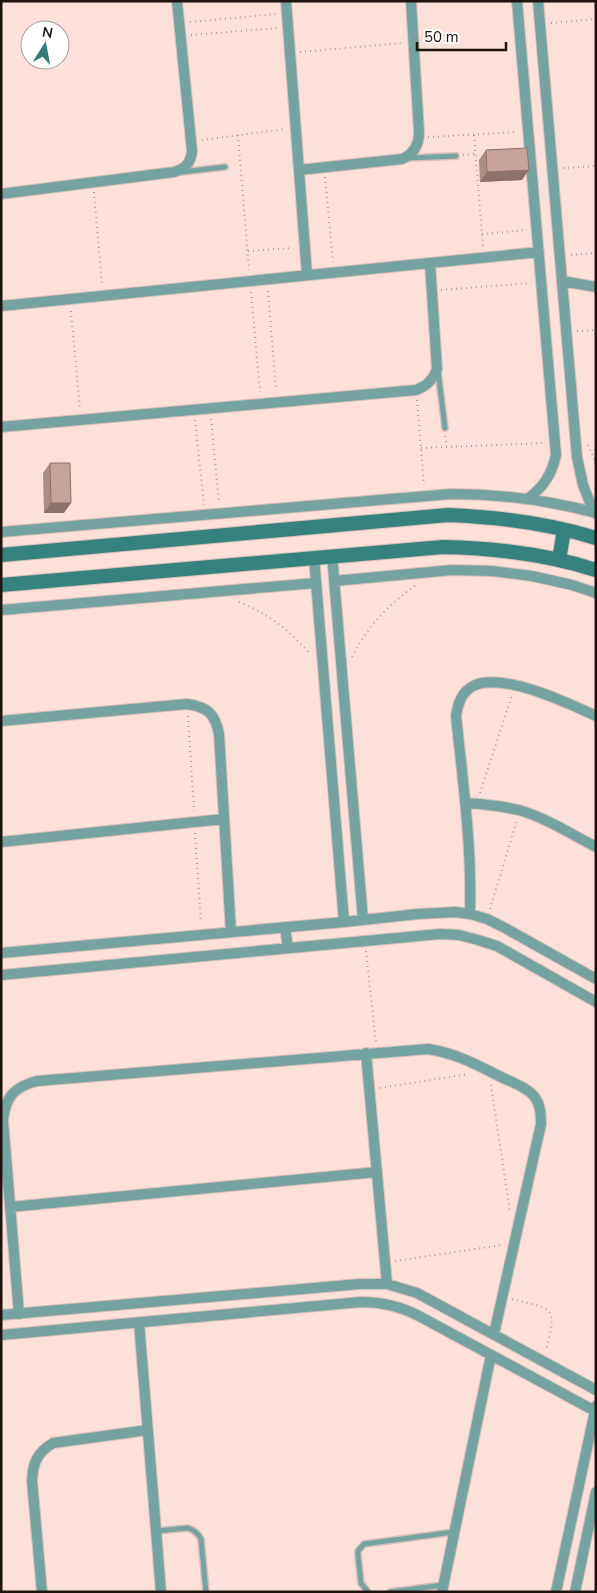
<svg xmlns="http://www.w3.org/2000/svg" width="597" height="1593" viewBox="0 0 597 1593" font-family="'Nunito Sans',sans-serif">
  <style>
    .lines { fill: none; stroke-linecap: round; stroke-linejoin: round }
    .lane-casing { stroke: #d9bfb9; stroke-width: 8 }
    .street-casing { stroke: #d9bfb9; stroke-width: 12 }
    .secondary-casing { stroke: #d9bfb9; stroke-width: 16 }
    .path { stroke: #b19a95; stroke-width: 2; stroke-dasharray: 1 4; stroke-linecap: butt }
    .lane { stroke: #75a3a1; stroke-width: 5 }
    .street { stroke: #75a3a1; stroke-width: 10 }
    .secondary { stroke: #35827e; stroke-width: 14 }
    .wall { fill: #aa8d85 }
    .shaded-wall { fill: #8b736c }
    .building { fill: #c6a49b; stroke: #8b736c }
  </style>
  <rect width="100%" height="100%" fill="#fde0d9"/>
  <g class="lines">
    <g class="lane-casing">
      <path id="lane" d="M408 158 456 156
        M182 172 225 167
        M438 371 445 428
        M156 1531 188 1528C194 1530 198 1533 201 1539L206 1592
        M368 1592 361 1583 358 1556V1551L364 1544 454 1532
        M390 1592 443 1585"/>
    </g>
    <g class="street-casing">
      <path id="street" d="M286 1 307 275
        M517 1 556 455C552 474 544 486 529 498
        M538 1 577 457 583 485 594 513
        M299 170 402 159C414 154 419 145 419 132L411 1
        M1 194 174 172C185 169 191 163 192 151L177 1
        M562 281 596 287
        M1 306 539 252
        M1 427 416 390C427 386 433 380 437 369L430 263
        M1 532 451 494C500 494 548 500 596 513
        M332 555 363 920
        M314 557 344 922
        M334 581 452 570 492 571 532 576 572 585 596 593
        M1 610 316 583
        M1 721 187 704C208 707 215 714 219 734L231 932
        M465 803C484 804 501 806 519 810 546 818 571 834 596 847
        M1 842 224 819
        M470 914C472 847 463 782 456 716 458 703 462 691 475 685 505 673 568 703 596 716
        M285 927 288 948
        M1 953 344 922 418 914 455 912 470 914 487 919 505 928 596 979
        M1 975 440 934 459 935 478 940 497 946 596 1002
        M366 1053 387 1284
        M10 1207 377 1172
        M19 1314 3 1120C6 1096 14 1087 37 1081L428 1049C456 1053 479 1066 503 1078 512 1082 523 1086 531 1093 540 1101 541 1112 541 1124L494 1334
        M1 1315 360 1284H387L417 1293 596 1390
        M139 1322 161 1592
        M1 1335 361 1302C382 1302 400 1306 419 1316L595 1411
        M42 1592 32 1481C33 1462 37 1453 53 1443L148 1430
        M442 1592 491 1355
        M556 1592 596 1406
        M575 1592 596 1492"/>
    </g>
    <g class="secondary-casing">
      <path id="secondary" d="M1 555 448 515C498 517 548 523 596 538
        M559 560 564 530
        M1 585 443 547C495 548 546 554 596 570"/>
    </g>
    <path class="path" d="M190 22 277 14
      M551 23 596 19
      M191 35 278 28
      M300 52 402 43
      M238 135 249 270
      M474 135 483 247
      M428 137 518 132
      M202 140 286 129
      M463 155 475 154
      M563 168 596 166
      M325 177 333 262
      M94 192 102 285
      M482 234 527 230
      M248 251 293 248
      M571 255 596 253
      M441 290 531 283
      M268 291 276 390
      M251 292 260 392
      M71 311 80 410
      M577 331 596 330
      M417 400 424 485
      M211 419 219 503
      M195 420 204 505
      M445 436 447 446
      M588 445 596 463
      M421 448 545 443
      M239 602C268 613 290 631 310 654
      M352 657C367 627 389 604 416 585
      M188 716 194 811
      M480 793 512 695
      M195 833 201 923
      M490 909 517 820
      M366 951 376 1043
      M491 1085 510 1212
      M380 1088 469 1074
      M395 1261 502 1245
      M512 1299C553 1310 558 1305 546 1350"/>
    <use href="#lane" class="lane"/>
    <use href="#street" class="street"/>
    <use href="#secondary" class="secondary"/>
  </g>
  <path class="wall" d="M486 150 522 180 480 182 479 160Z
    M50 463 64 513H44L43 473Z"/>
  <path class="shaded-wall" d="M529 170 522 180 480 182 487 172Z
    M51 503H71L64 513H44Z"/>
  <path class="building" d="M527 148 529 170 487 172 486 150Z
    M50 463H70L71 503H51Z"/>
  <rect width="597" height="1593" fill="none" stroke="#1f1310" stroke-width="5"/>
  <g transform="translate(45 45) rotate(11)"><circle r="24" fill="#ffffff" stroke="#a5a19f"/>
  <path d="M0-4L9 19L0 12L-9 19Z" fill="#357d7a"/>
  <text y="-8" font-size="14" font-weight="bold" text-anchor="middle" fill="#1f1310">N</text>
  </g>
  <path d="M417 42v8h89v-8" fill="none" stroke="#1f1310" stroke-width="2.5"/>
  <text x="424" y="42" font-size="15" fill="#1f1310" stroke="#ffffff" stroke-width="4" paint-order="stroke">50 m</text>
</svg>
